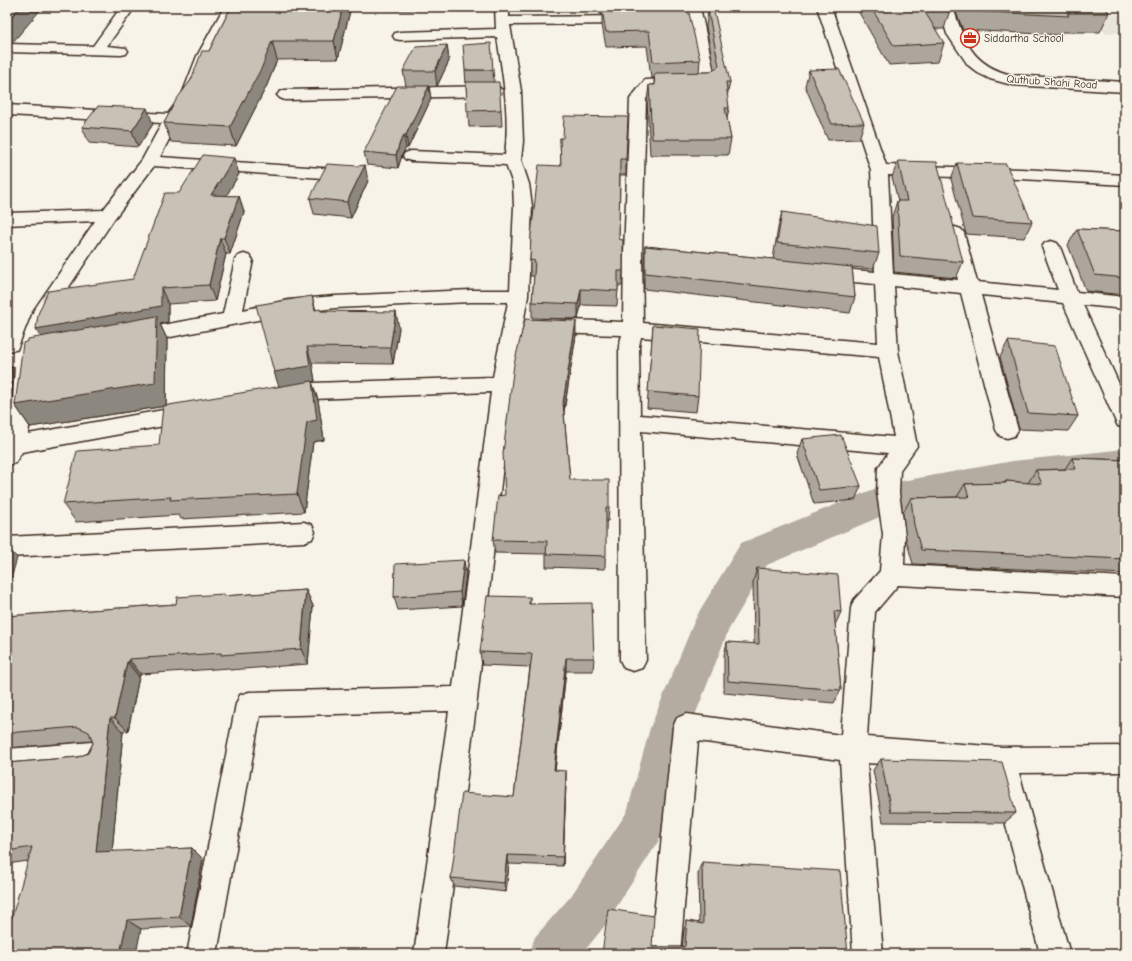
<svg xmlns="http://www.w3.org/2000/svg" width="1132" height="961" viewBox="0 0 1132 961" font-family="'Comic Neue',sans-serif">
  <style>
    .built { fill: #e9e4d9 }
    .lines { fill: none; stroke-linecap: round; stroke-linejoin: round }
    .canal { fill: #b4aca0; fill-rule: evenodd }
    .minor-casing { stroke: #3b2a1e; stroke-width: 3 }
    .minor { fill: #f7f3e8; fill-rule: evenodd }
    .wall { fill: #aca69d; stroke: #3b2a1e }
    .shaded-wall { fill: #8c877f; stroke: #3b2a1e }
    .building { fill: #c8c1b6; stroke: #3b2a1e }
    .labels { text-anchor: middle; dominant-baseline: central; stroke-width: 3; stroke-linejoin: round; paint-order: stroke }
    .far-poi-label { font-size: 11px; fill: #3b2a1e; stroke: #f7f3e8; text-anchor: start }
    .far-street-label { font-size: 11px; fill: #3b2a1e; stroke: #f7f3e8 }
  </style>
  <rect width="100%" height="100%" fill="#f7f3e8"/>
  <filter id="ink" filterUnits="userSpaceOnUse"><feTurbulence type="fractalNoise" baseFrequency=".025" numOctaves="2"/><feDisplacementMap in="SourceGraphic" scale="8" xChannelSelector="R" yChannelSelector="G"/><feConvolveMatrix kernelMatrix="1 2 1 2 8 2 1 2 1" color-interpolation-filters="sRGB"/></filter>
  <g filter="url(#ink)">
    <path class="built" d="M1093 14H1125V33H1105Z"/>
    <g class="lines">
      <path class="canal" d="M1125 449V475L1013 487 896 510 767 565 729 629 690 728 668 822 661 837 603 928 582 954H529L535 937 571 896 627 812 650 728 694 622 700 610 741 543 879 487 891 483 1013 461Z"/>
      <g class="minor-casing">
        <path id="minor" d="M121 7H135L107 46 126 48 128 51 126 54 121 55 7 52V44L93 46Z
          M224 7H238L211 56 196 98 179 120 160 157 351 170 357 171 359 175 357 179 351 180 154 166 114 219 53 311 39 347 50 345 57 347 60 352 57 357 36 362 33 400 28 434 191 405 198 407 201 413 198 419 191 421 22 452 15 463 7 465V431L13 400 15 366 7 367V353L18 351 34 310 95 221 7 225V213L103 210 142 160 162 123 7 115V105L168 114 181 97 197 56Z
          M495 7H509V17L631 16 636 17 638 20 636 23 631 24 510 25 521 91 523 141 521 160 529 184 532 206 528 296 512 384 477 699 444 954H414L449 711 260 716 217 954H187L236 704 240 695 249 692 453 687 491 392 313 399 286 404 279 401 276 396 279 391 313 383 493 377 508 302H471L335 308 288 314 135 344 128 342 125 337 128 332 135 330 223 314 235 260 238 256 244 254 250 256 253 260 243 310 288 300 335 296 471 290H510L514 206 513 184 506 165 411 161 405 159 403 156 405 153 411 151 505 155C510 116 503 76 497 37L400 40 395 39 393 36 395 33 400 32 496 29Z
          M686 7H700L716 81 713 84 708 86 654 87 646 99 642 253 643 323 878 343 875 284 823 279 816 277 814 273 816 269 823 267 875 272 871 170 817 7H831L886 165 1021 169 1125 175V185L1021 179 888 175 893 274 958 280 946 233 949 229 955 227 961 229 964 233 977 282 1058 290 1042 247 1045 243 1051 241 1057 243 1060 247 1077 292 1125 297V309L1083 305 1125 397V428L1118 426 1115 420 1063 303 981 295 1018 430 1014 436 1007 438 1000 436 996 430 961 293 894 286 898 351 917 446 900 470 899 493 905 534 904 565 1125 577V597L898 585 875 612 867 737 1002 747 1125 746V772L1019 773 1070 954H1040L992 772 867 763 883 954H853L840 760 698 741 680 954H650L673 727 677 718 686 714 841 735 851 608 854 600 880 571 883 534 877 493 878 468 888 453 641 431 646 660 642 668 633 671 624 668 620 660 619 346 622 335 546 333 539 331 536 326 539 321 546 319 623 322 624 253 630 99 645 80 700 77ZM641 337 879 357 894 437 640 415 639 346Z
          M939 7H953C964 42 973 66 1012 75L1125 82V92L1012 85 990 79 978 73 968 65 947 34Z
          M495 86 500 88 503 91 500 94 495 96 285 100 280 98 277 95 280 92 285 90Z
          M304 522 312 525 315 532 312 539 304 542 7 557V537Z
          M92 742 101 746 105 755 101 764 92 768 7 775V749Z"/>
      </g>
      <use href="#minor" class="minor"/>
    </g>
    <path class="wall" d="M7 7 12 43H7Z
      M231 7H351L338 59 277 60 267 85 236 146 171 142 164 123 209 51Z
      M391 7H429V10H391Z
      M598 7H685V9L700 60 699 72H710L714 69 706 27 708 11 730 82 727 97 729 108 727 119 731 139 728 155H650L647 101 649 85H654V78H651L647 46 606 47 602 25V14H600Z
      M838 7H949L950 10 944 29H935L944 43 938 62 889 65 857 9 839 10Z
      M954 7H1105L1109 13 1100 32H1062L1061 35 963 30Z
      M447 45 449 61 437 86 429 87 431 99 408 148H406L402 155 398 168 367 165 364 152 406 86 403 71Z
      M465 70H493L494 82 501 110 502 126 469 127Z
      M809 70 864 123 859 139 828 140 805 86Z
      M153 124 138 147 89 143 82 127Z
      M560 138 626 159V175H620L619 239 623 271 622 286H618L617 306 581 305 578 319 532 318V302L534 276H530V260L561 166Z
      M898 161 963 262 956 278 894 272 892 217 897 201H898L892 177Z
      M957 163 1032 222 1024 238 966 234 951 179Z
      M239 174 226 196H239L244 212 230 254H226L215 301 168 304V322L160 324 167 339 166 406 30 427 15 405 41 337 133 279 179 193Z
      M368 181 351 218 314 214 310 198Z
      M782 212 879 253 873 269 852 267 855 297 850 313 644 289V262L645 246 773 259 778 228Z
      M1077 229 1125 231V295L1086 291 1068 245Z
      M312 296 316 310 321 311 399 328 393 364 312 363 315 381 312 382 318 400 324 440 313 442 304 512 181 519 179 515 76 522 63 504 159 445 279 386Z
      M653 325 698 396 696 412 647 408Z
      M576 335 564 412 570 480 609 508 608 521H606L605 569 546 567V554L495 553 493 540 505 495Z
      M1008 341 1078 416 1068 431 1019 429 1000 357Z
      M802 439 861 486 855 500 814 504 797 454Z
      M1072 458 1125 460V574L913 564 906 539 903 513 911 498 957 497 965 484 1004 483 1006 481 1028 483 1036 470 1065 469Z
      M757 568 841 612 835 625 841 690 834 703 724 693V655L727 642 754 644 753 582Z
      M466 574 462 606 398 610 394 597Z
      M306 590 313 606 308 664 230 670 229 668 141 674 140 676 139 677 128 731 123 732 112 852 192 848 203 859 191 926 141 929 28 861 7 864V763L78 757 88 753 93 743 92 741 7 748V616L176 604 224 594 225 596Z
      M530 597V604L594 658 593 671H566L555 770 566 782 563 866 509 864 506 892 454 886 451 878 514 797 530 667 482 665 480 652Z
      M881 759 1016 813 1004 823 883 822 873 770Z
      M702 862 848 954 652 947H682L684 930 687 921 699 923 698 872Z"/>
    <path class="shaded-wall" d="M20 7H43L12 43 7 33V22Z
      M343 7H351L338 59 334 41Z
      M272 41 277 60 267 85 236 146 230 127Z
      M447 45 449 61 437 86 435 71Z
      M7 46 11 54 7 58Z
      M429 86 431 99 408 148 406 135Z
      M147 108 153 124 138 147 132 131Z
      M404 135 406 148 402 155 398 168 396 155 400 142Z
      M234 158 239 174 217 212 211 195Z
      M365 165 368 181 351 218 347 202Z
      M239 196 244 212 230 254 224 238Z
      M220 238 226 254 215 301 209 285Z
      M161 288 168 304V322L160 324 167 339 166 406 30 427 15 405 45 344 36 329Z
      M581 289V305L578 319V304Z
      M396 312 399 328 393 364 390 348Z
      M576 321V335L563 417V403Z
      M307 347 312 363 315 381 312 382 318 400 324 440 313 442 304 512 297 494 279 387 274 372Z
      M7 361 13 370 12 400 7 424Z
      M7 546 17 558 7 593Z
      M464 560 466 574 462 606 460 592Z
      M306 590 313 606 308 664 301 649Z
      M566 658V671L554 781V770Z
      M129 659 141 674 140 676 129 662Z
      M127 662 139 677 128 731 115 718Z
      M110 718 123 732 111 863 96 852Z
      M566 771V782L563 866V857Z
      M192 848 203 859 191 926 179 917Z
      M507 855 509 864 506 892 504 883Z
      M127 920 141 929 136 954H120Z"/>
    <path class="building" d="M7 7H20L7 22Z
      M231 7H343L334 41H272L262 67 230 127 164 123 176 100 191 80 202 51H209Z
      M871 7H949L950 10 923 9 944 43 894 46Z
      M967 7H1105L1109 13H1067L1069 16 969 11Z
      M688 9 700 60 653 62 649 31 606 32 602 10Z
      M708 11H714L730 82H726L729 108H725L731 139H652L649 85H655L654 75 656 73 710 72 719 66Z
      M491 43 493 70H465L463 45Z
      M447 45 435 71H403L416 47Z
      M839 69 864 123 832 124 809 70Z
      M466 82H499L501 110 467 111Z
      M397 86H429L406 135H404L400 142 396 155 364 152Z
      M98 106 147 108 132 131 82 127Z
      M564 116 628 117 626 159H620L619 239 623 240V271H618V291L581 289 578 304 532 302 535 261 530 260 531 235 539 165 561 166 560 138H563Z
      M203 155 234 158 211 195 239 196 224 238H220L209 285 161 288V306L36 329 38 314 48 291 133 279 165 193H179Z
      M898 161 937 162 963 262 900 256 897 201H907Z
      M957 163 1006 164 1032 222 972 218Z
      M327 164 358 166 365 165 347 202 310 198Z
      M782 212 877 226 879 253 777 243Z
      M1077 229 1125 231V278L1095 275Z
      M645 246 852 267 855 297 645 273Z
      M312 296 315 310 320 309 321 311 396 312 390 348 307 347 310 366 274 372 256 305Z
      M157 316 155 383 15 405 23 343 28 341V339Z
      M525 319 576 321 563 403 570 480H609V508H606V556L546 554 547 541 493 540 498 496 505 495 503 453 514 364Z
      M653 325 700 329 698 396 648 392Z
      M1008 341 1055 346 1078 416 1028 413Z
      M312 381 317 420 307 422 297 494 170 500 171 497 63 504 77 451 159 445 163 406Z
      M841 435 861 486 819 490 802 439Z
      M1072 458 1125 460V559L921 550 914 525 911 498 969 497 965 484 1006 483V481L1042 484 1036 470 1076 469Z
      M464 560 460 592 394 597 395 564Z
      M757 568 838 575 841 612 834 611 841 690 728 681 727 642 759 644Z
      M306 590 301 649 221 655V653L129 659V662H127L115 718H110L96 852 192 848 179 917 127 920 120 954H7V934L32 847 7 851V763L78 757 88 753 93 743 89 732 78 727 7 733V616L176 604 177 597 224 594 223 596Z
      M487 596 530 597 529 604 592 603 594 658H566L554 770 566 771 563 857 507 855 504 883 451 878 462 793 514 797 532 654 480 652Z
      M881 759 1002 762 1016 813 891 812Z
      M702 862 840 871 848 954H602L608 909 654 916 652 947H684L685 946 687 921 703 924Z"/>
  </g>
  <defs>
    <g id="office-ring" transform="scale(1)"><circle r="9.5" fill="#f7f3e8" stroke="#c8321e" stroke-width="1.5"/><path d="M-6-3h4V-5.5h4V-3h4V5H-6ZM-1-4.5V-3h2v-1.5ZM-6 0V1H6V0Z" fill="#c8321e"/></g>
  </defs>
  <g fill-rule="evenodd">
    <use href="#office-ring" x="970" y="38"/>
  </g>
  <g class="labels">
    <g class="far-poi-label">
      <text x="984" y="38">Siddartha School</text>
    </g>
    <g class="far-street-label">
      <text transform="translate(1052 82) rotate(4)">Quthub Shahi Road</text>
    </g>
  </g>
  <rect width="1132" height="961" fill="none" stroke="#f7f3e8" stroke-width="24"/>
  <rect x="12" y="12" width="1108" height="937" fill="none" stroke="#3b2a1e" stroke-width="1.5" filter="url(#ink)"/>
</svg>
